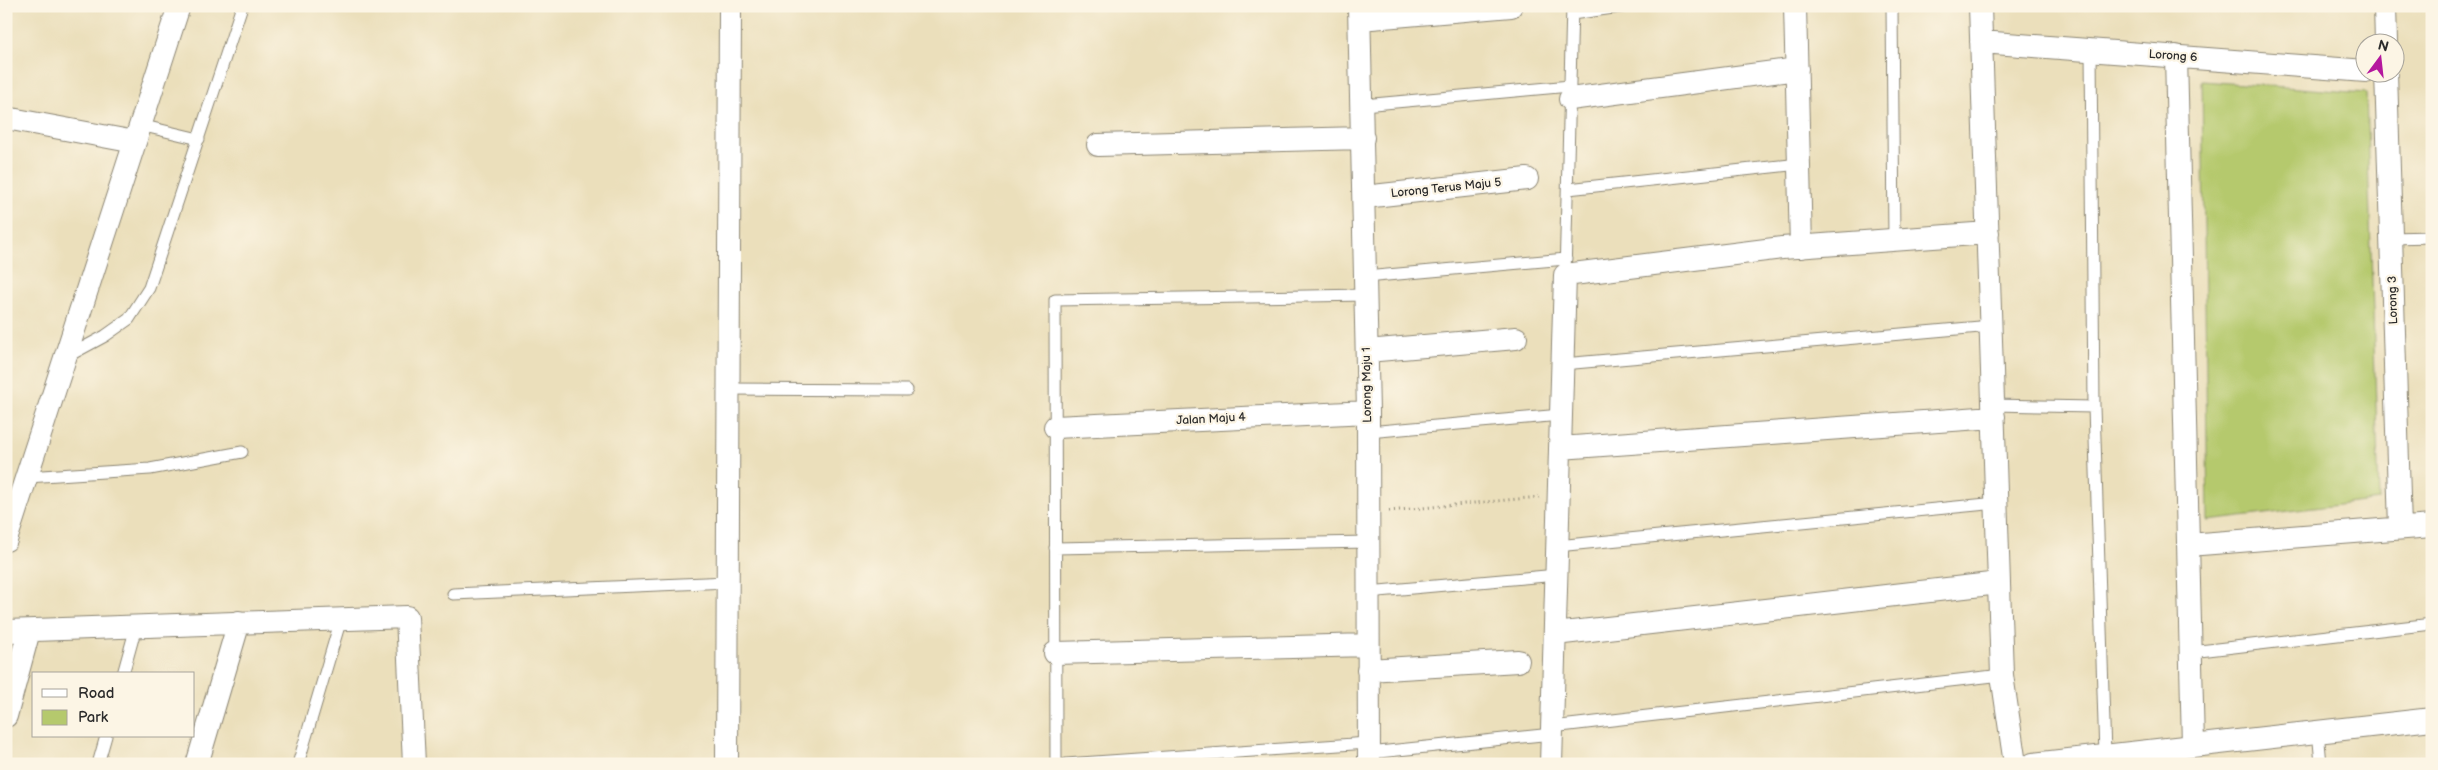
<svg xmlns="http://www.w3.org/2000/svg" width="2438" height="770" viewBox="0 0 2438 770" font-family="'Balsamiq Sans',sans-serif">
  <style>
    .green { fill: #b5c96d; stroke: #707a4c }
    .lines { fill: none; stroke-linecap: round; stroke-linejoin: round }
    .service-casing { stroke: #8b8573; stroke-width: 13 }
    .minor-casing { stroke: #8b8573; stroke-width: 24 }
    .path { stroke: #8b8573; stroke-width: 3; stroke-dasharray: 1 4; stroke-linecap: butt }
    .service { stroke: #fff; stroke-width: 11 }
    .minor { stroke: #fff; stroke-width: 22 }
    .labels { text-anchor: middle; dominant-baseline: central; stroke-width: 4.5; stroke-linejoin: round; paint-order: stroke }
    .street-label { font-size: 12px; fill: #2b2b2b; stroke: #fcf5e5 }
  </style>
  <rect width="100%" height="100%" fill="#fcf5e5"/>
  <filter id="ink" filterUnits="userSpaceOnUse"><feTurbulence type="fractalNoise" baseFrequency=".02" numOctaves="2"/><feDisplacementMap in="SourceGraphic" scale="10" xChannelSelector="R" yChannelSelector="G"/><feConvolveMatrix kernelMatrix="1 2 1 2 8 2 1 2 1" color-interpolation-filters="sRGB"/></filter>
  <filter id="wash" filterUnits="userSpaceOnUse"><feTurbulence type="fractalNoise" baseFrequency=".0096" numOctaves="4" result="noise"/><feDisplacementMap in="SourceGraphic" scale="20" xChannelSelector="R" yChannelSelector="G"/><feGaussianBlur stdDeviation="1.12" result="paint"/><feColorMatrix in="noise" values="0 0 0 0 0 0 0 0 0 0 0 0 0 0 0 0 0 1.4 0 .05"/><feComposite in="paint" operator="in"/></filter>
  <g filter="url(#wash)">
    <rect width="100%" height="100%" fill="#ebdfbb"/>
    <path class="green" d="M2202 81 2366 93 2379 500 2208 521Z"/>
  </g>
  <g filter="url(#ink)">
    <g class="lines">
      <g class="service-casing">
        <path id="service" d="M1892 6 1894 240
          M1572 14 1627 6
          M2091 50 2094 407 2105 755
          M1363 105 1570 86
          M140 125 199 139
          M1568 189 1799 164
          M2391 238 2432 237
          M1565 275 1572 6
          M1365 277 1566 259
          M68 356 105 336 129 319 149 288 242 6
          M1563 364 1991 326
          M728 389 907 390
          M1994 405 2094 407
          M1368 432 1561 415
          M27 477 150 469 242 452
          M1557 546 1997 503
          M1055 548 1368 542
          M1368 592 1557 575
          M453 594 728 582
          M2191 652 2432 624
          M123 674 136 627
          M1552 727 2002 675
          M2318 731 2321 764
          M1369 753 1552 734
          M98 764 106 736
          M298 764 341 619
          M1056 764 1055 300 1366 295
          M1066 764 1368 743"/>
      </g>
      <g class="minor-casing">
        <path id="minor" d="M1359 6 1368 412 1369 764
          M1795 6 1801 247
          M1980 6 2002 675 2015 764
          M2385 6 2386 42
          M1360 19 1511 6
          M1981 42 2366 71
          M2176 56 2193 745
          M2386 72 2400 528
          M1570 99 1797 69
          M6 118 135 142
          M1098 145 1363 138
          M1364 197 1527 179
          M1367 351 1516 338
          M1055 427 1368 412
          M1560 448 1994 417
          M6 540 179 6
          M2188 545 2432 526
          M6 631 407 617 414 764
          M1555 634 1999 583
          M1055 653 1368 645
          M1368 670 1518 661
          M6 716 29 631
          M198 761 239 622
          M727 764 730 6
          M1551 764 1565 275 1782 248 1988 233
          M2033 764 2432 719"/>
      </g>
      <path class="path" d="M1389 511 1539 497"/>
      <use href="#service" class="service"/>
      <use href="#minor" class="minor"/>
    </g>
  </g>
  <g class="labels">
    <g class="street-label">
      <text transform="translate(2173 56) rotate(4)">Lorong 6</text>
      <text transform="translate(1446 188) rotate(-6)">Lorong Terus Maju 5</text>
      <text transform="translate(2393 300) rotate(-92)">Lorong 3</text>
      <text transform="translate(1367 385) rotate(-91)">Lorong Maju 1</text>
      <text transform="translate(1211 419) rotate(-3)">Jalan Maju 4</text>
    </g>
  </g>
  <rect width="2438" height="770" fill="none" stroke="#fcf5e5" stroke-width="25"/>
  <rect x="32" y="672" width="162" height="65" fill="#fcf5e5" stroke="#a8a49b"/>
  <rect x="42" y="689" width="25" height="8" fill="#ffffff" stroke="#a8a49b"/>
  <text x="78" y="698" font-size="15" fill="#2b2b2b">Road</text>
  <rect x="42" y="710" width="25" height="15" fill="#b5c96d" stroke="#a8a49b"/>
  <text x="78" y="722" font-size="15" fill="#2b2b2b">Park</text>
  <g transform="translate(2380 58) rotate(15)"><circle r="24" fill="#fcf5e5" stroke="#a8a49b"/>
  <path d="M0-4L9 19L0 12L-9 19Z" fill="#b5179e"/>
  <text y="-8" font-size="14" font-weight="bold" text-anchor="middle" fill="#2b2b2b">N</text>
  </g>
</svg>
